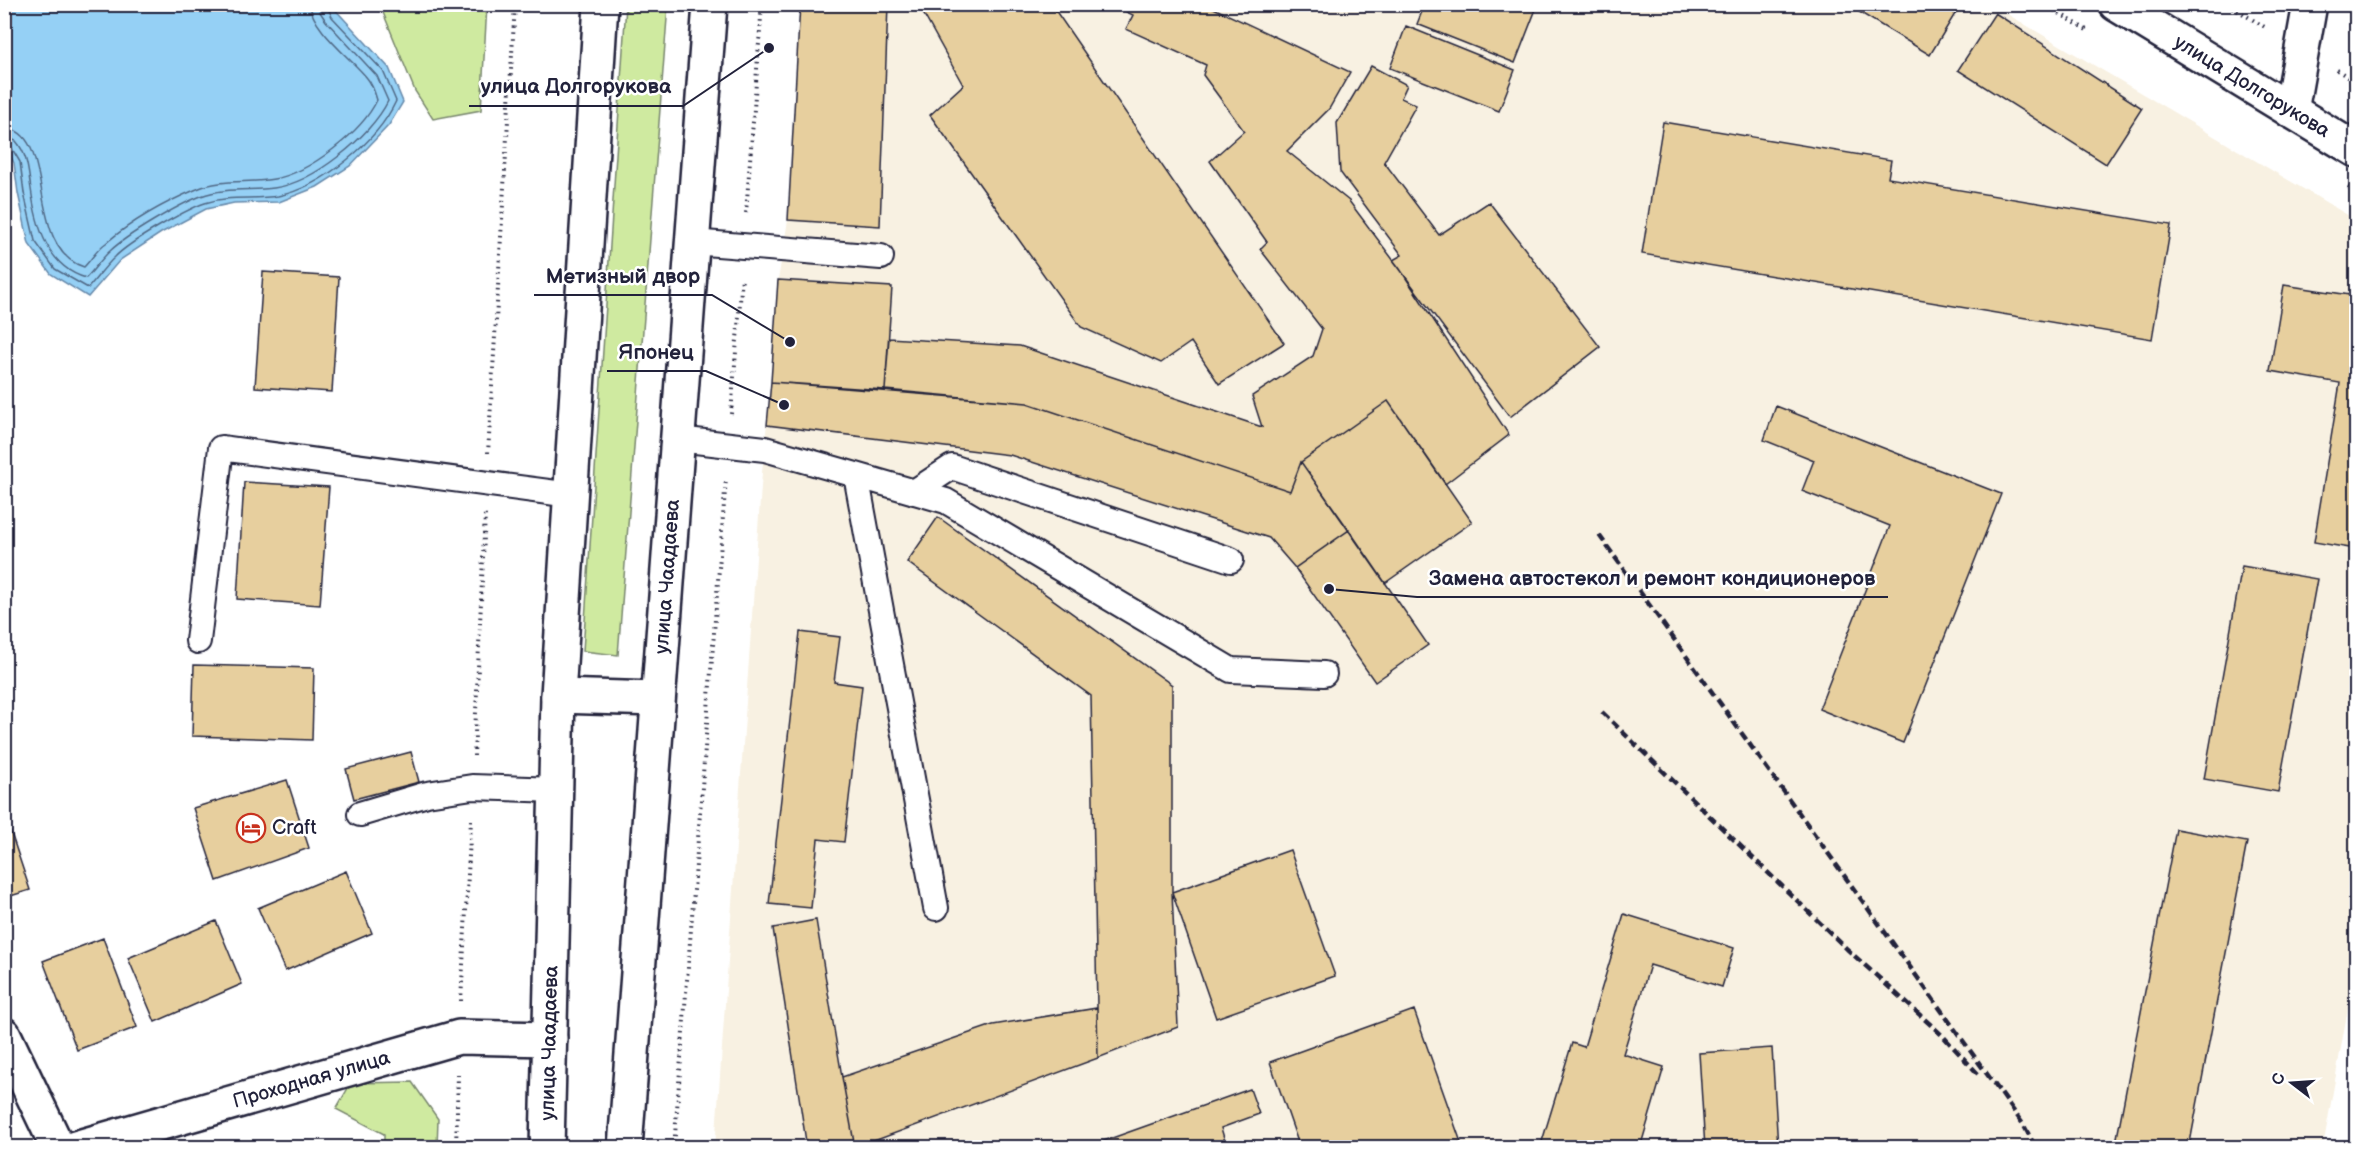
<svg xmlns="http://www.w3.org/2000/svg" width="2361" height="1152" viewBox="0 0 2361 1152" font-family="'Balsamiq Sans',sans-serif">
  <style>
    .built { fill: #f8f1e2 }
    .green { fill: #cfeaa0; stroke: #78866e; stroke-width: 1.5 }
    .water { fill: #95d0f5; stroke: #678aab; stroke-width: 1.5 }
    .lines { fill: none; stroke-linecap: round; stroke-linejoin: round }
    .shore { stroke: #506885; stroke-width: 1.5 }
    .building { fill: #e7cf9e; stroke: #22223b; stroke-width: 1.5 }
    .service-casing { stroke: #22223b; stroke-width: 28 }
    .minor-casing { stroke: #22223b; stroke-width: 38 }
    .secondary-casing { stroke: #22223b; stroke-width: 38 }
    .primary-casing { stroke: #22223b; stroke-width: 38 }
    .path { stroke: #22223b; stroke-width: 4; stroke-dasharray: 1.5 4.5; stroke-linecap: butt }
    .service { stroke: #fff; stroke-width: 24 }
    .minor { stroke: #fff; stroke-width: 33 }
    .secondary { stroke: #fff; stroke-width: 33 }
    .primary { stroke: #fff; stroke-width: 33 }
    .rail { stroke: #22223b; stroke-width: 4.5; stroke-dasharray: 9 4.5; stroke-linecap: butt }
    .labels { text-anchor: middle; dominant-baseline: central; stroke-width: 5; stroke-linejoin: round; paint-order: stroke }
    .street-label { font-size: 20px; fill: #22223b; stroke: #fff }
    .poi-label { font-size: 20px; fill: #22223b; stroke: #fff; text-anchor: start }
    .leader { fill: none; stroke: #22223b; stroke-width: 2 }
    .callout-dot { fill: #22223b; stroke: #fff; stroke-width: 2 }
    .callout-label { font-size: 21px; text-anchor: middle; font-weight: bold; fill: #22223b; stroke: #fff; stroke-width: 5; stroke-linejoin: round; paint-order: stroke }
  </style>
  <rect width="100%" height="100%" fill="#fff"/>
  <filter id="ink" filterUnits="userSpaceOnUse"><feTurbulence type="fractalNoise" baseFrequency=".0167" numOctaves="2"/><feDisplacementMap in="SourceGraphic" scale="12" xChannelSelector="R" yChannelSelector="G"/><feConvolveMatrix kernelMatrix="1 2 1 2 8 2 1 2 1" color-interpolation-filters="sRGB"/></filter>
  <g filter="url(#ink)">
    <path class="built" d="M800 5H1992L2356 220V964L2323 1147 715 1148 762 472 771 382 778 280 788 220Z"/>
    <path class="green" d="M380 5H487L481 110 433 119 415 91Z
      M626 5H668L618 655 583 651Z
      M412 1082 438 1119 437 1147H384V1134L336 1109 351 1083Z"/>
    <path class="water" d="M4 5H331L389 68 403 102 389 125 350 166 317 187 279 202 234 203 206 209 161 233 120 260 88 297 51 274 29 244 18 193 14 163 5 146Z"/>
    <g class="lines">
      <path class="shore" d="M4 128C58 130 24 249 84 267 92 259 97 249 106 243 132 221 166 202 197 189 221 178 249 184 274 179 309 173 362 132 377 100 375 93 372 84 367 78 352 59 311 29 310 4
        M4 137 16 141C28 155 28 171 31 189 36 224 47 267 86 278 94 270 101 259 110 251 128 234 178 205 201 196 225 187 250 191 274 188 313 183 371 136 388 101L377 76 326 21 320 12 319 4
        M4 145 11 147 20 162 24 193 35 241 55 269 88 288C97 278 105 266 115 257 129 242 185 210 205 203 229 195 254 200 278 196 322 187 377 142 396 101L383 71 332 17 326 4"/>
    </g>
    <path class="building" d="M800 4H888L880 226 788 220Z
      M918 4H1051L1284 343 1219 384 1191 342 1161 363 1081 327 930 115 963 85Z
      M1110 4H1205L1350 72 1329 109 1287 151 1349 201 1400 269 1509 435 1445 484 1388 401 1301 462 1290 491 1027 403 885 390 889 338 1020 346 1262 427 1252 396 1313 356 1322 329 1260 249 1267 242 1210 161 1244 131 1203 75 1206 65 1126 29 1133 15Z
      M1425 4H1538L1515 63 1417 24Z
      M1846 4H1961L1930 55Z
      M1995 13 2142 108 2106 164 1958 70Z
      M1406 26 1515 70 1499 111 1390 68Z
      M1371 66 1407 85 1401 98 1416 105 1384 162 1439 235 1489 202 1600 347 1510 417 1393 260 1402 255 1340 172 1337 123Z
      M1663 122 1891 160 1888 178 2171 225 2152 339 1642 254Z
      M263 272 339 277 332 392 255 387Z
      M778 280 892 287 885 390 771 382Z
      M2284 285 2356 296V549L2314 542 2340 383 2270 371Z
      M771 382 1027 403 1290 491 1301 462 1349 530 1295 568 1269 538 1010 455 767 425Z
      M1388 401 1472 522 1385 583 1301 462Z
      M1776 406 2001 494 1903 743 1819 709 1890 526 1802 491 1814 460 1764 440Z
      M244 482 329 487 320 605 237 599Z
      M938 517 1172 685V892L1178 1027 1098 1058 1091 696 907 562Z
      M1349 530 1428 645 1375 682 1295 568Z
      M2242 566 2317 579 2278 792 2204 779Z
      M800 632 840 637 834 682 862 686 844 842 818 839 811 908 769 904Z
      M194 665 314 668 312 740 192 736Z
      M411 752 419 782 354 799 346 769Z
      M4 766 12 796 4 798Z
      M287 780 309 848 217 881 193 808Z
      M4 812 30 890 4 898Z
      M2176 829 2247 842 2189 1148H2115Z
      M1290 850 1335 976 1216 1018 1172 892Z
      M346 871 372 933 285 971 258 908Z
      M1624 914 1734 948 1722 987 1650 965 1623 1054 1664 1067 1640 1148H1540L1572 1043 1584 1047Z
      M816 920 842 1077 855 1148H807L773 928Z
      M216 921 242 984 155 1022 128 958Z
      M103 938 137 1027 77 1050 43 961Z
      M1097 1008 1098 1058 855 1148 842 1077 993 1025Z
      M1414 1010 1463 1148H1300L1270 1062Z
      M1772 1048 1778 1148H1705L1699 1053Z
      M1250 1089 1259 1114 1221 1128 1227 1148H1084Z"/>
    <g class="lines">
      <g class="service-casing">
        <path id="service" d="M692 242 881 257
          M678 439 765 449 856 475 936 908
          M856 475 946 501 1231 670 1324 674
          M914 492 952 467 1231 560
          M198 641 221 448 571 495
          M360 814 427 794 472 787 556 790"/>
      </g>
      <g class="minor-casing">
        <g id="minor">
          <path id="s1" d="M2116 4 2356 150"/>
          <path d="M2291 111 2310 4"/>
          <path id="s2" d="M75 1148 459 1037 550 1039"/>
        </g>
      </g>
      <g class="secondary-casing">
        <path id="secondary" d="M4 1035 58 1148"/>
      </g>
      <g class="primary-casing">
        <g id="primary">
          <path d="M558 696 657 699"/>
          <path id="s3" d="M547 1148 558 696 601 4"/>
          <path id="s4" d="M625 1148 710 4"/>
        </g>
      </g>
      <path class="path" d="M2044 4 2090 32
        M2227 4 2268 29
        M2337 70 2356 82
        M2348 187 2356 192
        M746 213 762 4
        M731 414 742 277
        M488 453 515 4
        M474 756 485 514
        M461 1001 471 820
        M456 1148 458 1075
        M674 1148 726 478"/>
      <use href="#service" class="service"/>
      <use href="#minor" class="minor"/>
      <use href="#secondary" class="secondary"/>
      <use href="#primary" class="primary"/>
      <path class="rail" d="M1599 535 2023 1124 2036 1148
        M1602 712 1847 949 1942 1035 1980 1076"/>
    </g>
  </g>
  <defs>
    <g id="hotel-ring" transform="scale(1.5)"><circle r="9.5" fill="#fff" stroke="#c8321e" stroke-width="1.5"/><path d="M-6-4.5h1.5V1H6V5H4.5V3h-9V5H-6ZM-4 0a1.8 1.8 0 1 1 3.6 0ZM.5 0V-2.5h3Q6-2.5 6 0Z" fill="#c8321e"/></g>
  </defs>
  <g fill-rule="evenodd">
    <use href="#hotel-ring" x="251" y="828"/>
  </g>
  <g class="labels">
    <g class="street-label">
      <text stroke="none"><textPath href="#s1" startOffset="159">улица Долгорукова</textPath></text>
      <text stroke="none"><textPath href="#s4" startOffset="573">улица Чаадаева</textPath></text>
      <text stroke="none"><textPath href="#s3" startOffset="105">улица Чаадаева</textPath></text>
      <text stroke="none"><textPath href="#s2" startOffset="246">Проходная улица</textPath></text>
    </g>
    <g class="poi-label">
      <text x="272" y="828">Craft</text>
    </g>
  </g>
  <path class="leader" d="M769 48L683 106H469M790 342L712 295H534M784 405L706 371H607M1329 589L1417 597H1888"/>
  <g class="callout-dot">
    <circle cx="769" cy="48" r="6"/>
    <circle cx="790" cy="342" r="6"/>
    <circle cx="784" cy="405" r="6"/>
    <circle cx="1329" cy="589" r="6"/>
  </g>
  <g class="callout-label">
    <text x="576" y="93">улица Долгорукова</text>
    <text x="623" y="283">Метизный двор</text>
    <text x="656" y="359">Японец</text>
    <text x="1652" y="585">Замена автостекол и ремонт кондиционеров</text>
  </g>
  <rect width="2361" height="1152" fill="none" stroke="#fff" stroke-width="24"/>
  <rect x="12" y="12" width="2337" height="1128" fill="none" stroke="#22223b" stroke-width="2" filter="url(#ink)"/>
  <g transform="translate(2292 1083) rotate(287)" stroke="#ffffff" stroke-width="4.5" paint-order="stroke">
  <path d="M0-4.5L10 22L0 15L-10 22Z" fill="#22223b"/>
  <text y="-9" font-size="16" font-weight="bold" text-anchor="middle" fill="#22223b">С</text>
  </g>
</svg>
